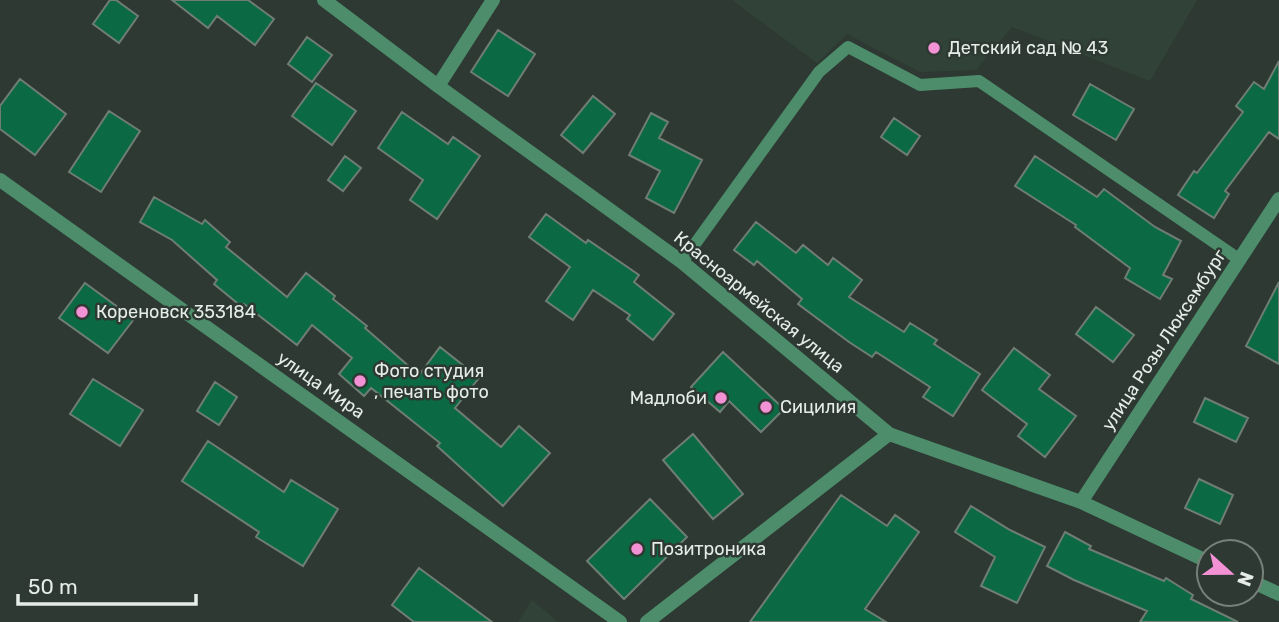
<svg xmlns="http://www.w3.org/2000/svg" width="1279" height="622" viewBox="0 0 1279 622" font-family="Rubik,sans-serif">
  <style>
    .built { fill: #314338 }
    .building { fill: #0b6a44; stroke: #6f7d75; stroke-width: 2 }
    .lines { fill: none; stroke-linecap: round; stroke-linejoin: round }
    .service { stroke: #4d8d6b; stroke-width: 12 }
    .minor { stroke: #4d8d6b; stroke-width: 14 }
    .poi-dot { fill: #f391d5; stroke: #2d3932; stroke-width: 2.5 }
    .labels { text-anchor: middle; dominant-baseline: central; stroke-width: 5; stroke-linejoin: round; paint-order: stroke }
    .poi-label { font-size: 18px; fill: #e6ede9; stroke: #2d3932; text-anchor: start }
    .street-label { font-size: 18px; fill: #e6ede9; stroke: #2d3932 }
  </style>
  <rect width="100%" height="100%" fill="#2d3932"/>
  <path class="built" d="M732 0H1197L1150 81 1012 27 976 70 920 72 847 34 817 63Z
    M532 600 558 622H518Z"/>
  <path class="building" d="M110 0H116L138 16 119 43 93 24Z
    M172 0H248L274 19 255 45 217 16 208 28Z
    M498 30 535 54 508 96 471 72Z
    M307 37 332 55 312 82 288 64Z
    M1279 61V139L1269 132 1225 191 1229 194 1214 218 1178 195 1194 171 1197 173 1243 112 1236 106 1254 82 1264 89Z
    M20 79 66 114 35 155 0 129V106Z
    M316 83 356 111 332 145 292 116Z
    M1090 84 1134 109 1116 140 1073 115Z
    M593 96 615 114 583 153 561 135Z
    M109 111 140 131 101 192 69 172Z
    M402 112 448 144 453 137 480 156 437 219 410 200 423 180 378 148Z
    M651 113 668 122 659 138 702 160 674 213 646 198 660 171 629 155Z
    M894 118 920 136 907 155 881 137Z
    M345 156 361 168 343 191 328 180Z
    M1035 156 1097 197 1104 189 1155 227 1181 241 1163 275 1172 279 1160 299 1125 278 1130 268 1075 227 1076 225 1015 186Z
    M154 197 202 224 205 220 230 242 226 247 287 297 306 273 335 296 333 299 367 326 365 328 419 375 440 347 479 378 455 408 501 447 519 426 550 453 503 506 437 446 440 443 371 388 364 396 339 374 352 358 312 325 297 345 244 304 242 307 214 284 217 280 172 240 140 222Z
    M546 214 586 243 588 240 639 275 634 282 674 314 653 340 627 319 630 315 593 290 573 320 546 301 570 267 529 237Z
    M756 222 796 253 803 245 828 265 833 258 862 280 849 297 904 332 910 323 937 340 934 344 980 374 953 416 923 397 930 387 876 352 872 357 849 342 798 304 802 299 757 261 754 265 734 250Z
    M1279 282V364L1246 346Z
    M85 283 134 319 108 353 59 318Z
    M1096 307 1134 335 1113 362 1076 334Z
    M1014 348 1050 375 1039 389 1076 416 1045 457 1018 436 1027 424 982 390Z
    M723 352 784 409 761 432 729 401 720 412 691 387Z
    M93 379 143 410 120 446 70 414Z
    M215 382 237 397 219 425 197 411Z
    M1205 398 1248 418 1236 442 1194 422Z
    M693 434 743 494 713 519 663 460Z
    M208 441 284 492 291 480 338 509 303 566 256 537 259 532 182 481Z
    M1199 479 1233 495 1220 524 1185 508Z
    M841 495 887 526 895 515 919 532 865 609 886 622H750Z
    M650 499 687 537 624 599 587 561Z
    M971 506 1010 530 1045 547 1017 603 981 586 995 557 955 532Z
    M1065 532 1091 546 1089 549 1164 581 1166 578 1193 595 1191 599 1238 622H1140L1147 611 1074 580 1047 566Z
    M419 568 492 622H414L392 605Z"/>
  <g class="lines">
    <path class="service" d="M682 262 819 72 848 47 920 85 979 81 1240 260"/>
    <path class="minor" d="M324 0 438 86 682 262 889 434 1081 502 1209 562
      M438 86 493 0
      M0 180 620 622
      M1081 502 1279 199
      M1251 581 1279 594
      M647 622 889 434"/>
  </g>
  <g class="poi-dot">
    <circle cx="934" cy="48" r="7"/>
    <circle cx="82" cy="312" r="7"/>
    <circle cx="360" cy="381" r="7"/>
    <circle cx="721" cy="398" r="7"/>
    <circle cx="766" cy="407" r="7"/>
    <circle cx="637" cy="549" r="7"/>
  </g>
  <g class="labels">
    <g class="poi-label">
      <text x="948" y="48">Детский сад № 43</text>
      <text x="96" y="312">Кореновск 353184</text>
      <text x="374" y="371">Фото студия<tspan x="374" dy="21">, печать фото</tspan></text>
      <text x="707" y="398" text-anchor="end">Мадлоби</text>
      <text x="780" y="407">Сицилия</text>
      <text x="651" y="549">Позитроника</text>
    </g>
    <g class="street-label">
      <text transform="translate(759 302) rotate(39)">Красноармейская улица</text>
      <text transform="translate(1164 340) rotate(-57)">улица Розы Люксембург</text>
      <text transform="translate(321 385) rotate(35)">улица Мира</text>
    </g>
  </g>
  <g transform="translate(1230 573) rotate(111)"><circle r="33" fill="#2d3932" stroke="#77817b" stroke-width="2"/>
  <path d="M0-5L12 26L0 18L-12 26Z" fill="#f391d5"/>
  <text y="-10" font-size="19" font-weight="bold" text-anchor="middle" fill="#e6ede9">N</text>
  </g>
  <path d="M18 594v10h178v-10" fill="none" stroke="#e6ede9" stroke-width="3.5"/>
  <text x="28" y="594" font-size="21" fill="#e6ede9" stroke="#2d3932" stroke-width="5" paint-order="stroke">50 m</text>
</svg>
